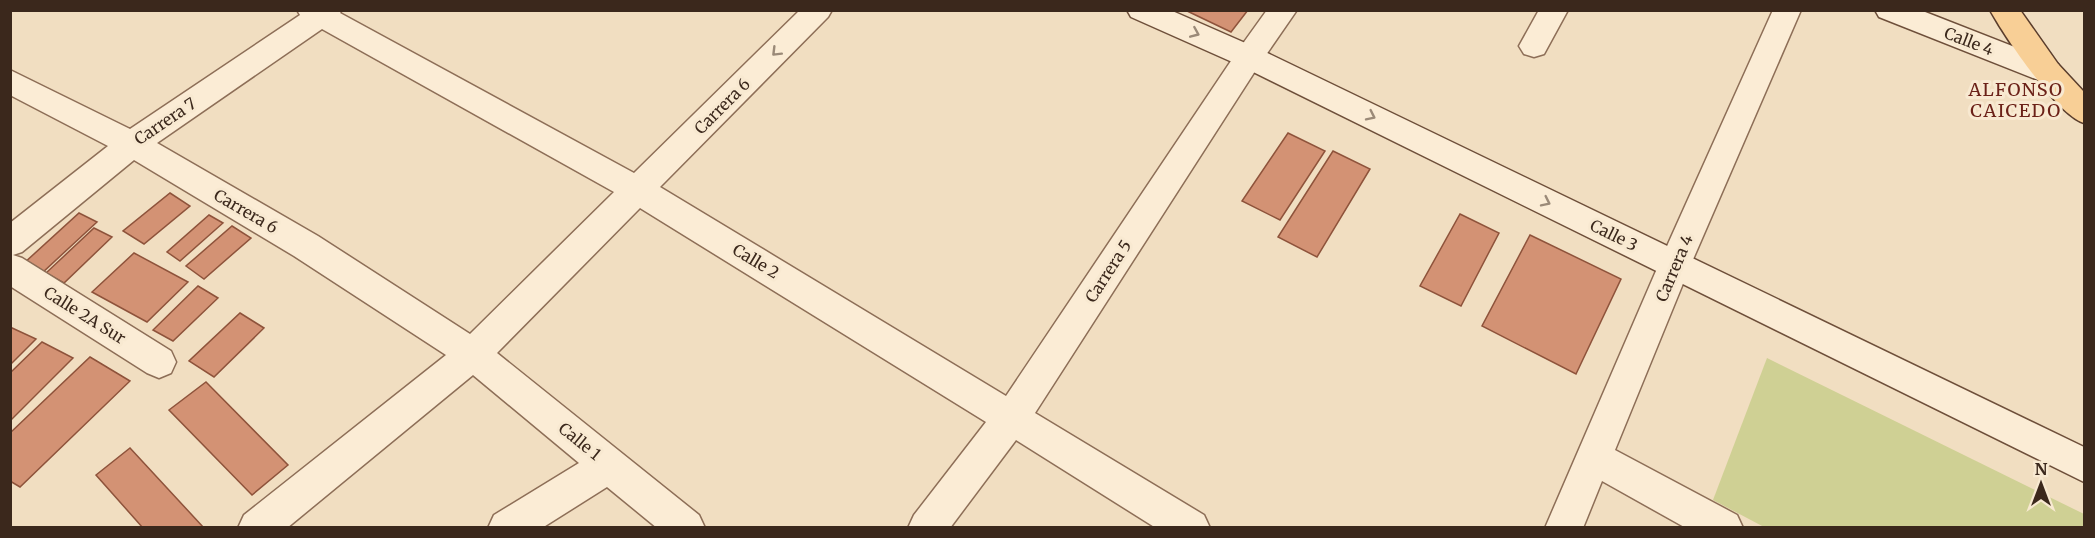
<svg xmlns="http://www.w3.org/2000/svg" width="2095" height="538" viewBox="0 0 2095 538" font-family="Merriweather,serif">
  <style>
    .green { fill: #cfd094 }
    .building { fill: #d39274; stroke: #8e533b; stroke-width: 1.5 }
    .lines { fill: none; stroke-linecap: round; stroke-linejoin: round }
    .street-casing { stroke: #8d6e57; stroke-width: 3 }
    .secondary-casing { stroke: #6e4f3a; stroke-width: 3 }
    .primary-casing { stroke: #5a3d2c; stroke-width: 3 }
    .street { fill: #fbecd5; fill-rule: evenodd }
    .secondary { fill: #fbecd5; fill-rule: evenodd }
    .primary { fill: #f8cf96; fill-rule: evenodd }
    .oneway { stroke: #9b8a78 }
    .labels { text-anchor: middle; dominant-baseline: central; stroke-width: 6; stroke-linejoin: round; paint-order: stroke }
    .street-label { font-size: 16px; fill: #3b281c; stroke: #f8e9d1 }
    .neighbourhood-label { font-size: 18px; letter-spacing: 1.5px; fill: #6b2118; stroke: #f8e9d1 }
  </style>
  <rect width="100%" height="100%" fill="#f1dec1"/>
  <path class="green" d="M1767 358 2084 514V527H1764L1713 500Z"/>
  <path class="building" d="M1185 10H1248L1231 32Z
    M1288 133 1325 151 1280 220 1242 201Z
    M1333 151 1370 169 1317 257 1278 237Z
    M170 193 190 206 144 244 123 231Z
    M79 213 97 222 42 273 23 264Z
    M1460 214 1499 233 1461 306 1420 286Z
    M209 215 223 223 180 261 167 252Z
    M232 226 251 238 204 279 186 266Z
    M94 228 112 237 64 283 46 273Z
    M1530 235 1621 279 1576 374 1482 326Z
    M134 253 188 282 147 322 92 292Z
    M198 286 218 298 173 341 153 330Z
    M240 313 264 328 214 377 189 361Z
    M10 327 36 339 10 365Z
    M42 342 73 358 10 421V373Z
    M90 357 130 381 20 487 10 481V433Z
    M206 382 288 465 252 495 169 410Z
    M130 448 204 528H143L96 475Z"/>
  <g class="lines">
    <g class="street-casing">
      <path id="street" d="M297 10H342L340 13 634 173 800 10H832L828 17 660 187 1006 396 1239 49 1267 10H1297L1259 65 1035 413 1204 515 1210 528H1156L1016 440 950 528H908L914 515 986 422 640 208 497 353 699 515 705 528H657L607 487 542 528H488L494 515 579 463 473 375 287 528H238L244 515 446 355 294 256 134 160 22 252 13 255 22 258 171 351 176 362 171 373 159 378 147 373 10 286V223L108 146 10 95V70L130 129 300 15ZM322 29 614 192 470 334 318 236 157 143Z
        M1539 10H1568L1544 54 1534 57 1524 54 1519 46Z
        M1773 10H1801L1691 264 1615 450 1737 515 1743 528H1686L1602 481 1583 528H1545L1659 264Z"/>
    </g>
    <g class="secondary-casing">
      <path id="secondary" d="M1127 10H1170L1259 49 2084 447V482L1239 65 1131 17Z
        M1875 10H1920L2058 64 2063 72 2058 80 2048 83 2038 80 1879 17Z"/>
    </g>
    <g class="primary-casing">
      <path id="primary" d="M1990 10H2020L2058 64 2084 92V123C2058 116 2005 37 1990 10Z"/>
    </g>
    <use href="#street" class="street"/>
    <use href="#secondary" class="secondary"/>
    <use href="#primary" class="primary"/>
  </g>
  <defs><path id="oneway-chevron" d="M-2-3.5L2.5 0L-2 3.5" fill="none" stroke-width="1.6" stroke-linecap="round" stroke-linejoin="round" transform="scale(1.5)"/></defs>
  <g class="oneway">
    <use href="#oneway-chevron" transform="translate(1195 33) rotate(23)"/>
    <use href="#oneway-chevron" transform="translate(776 52) rotate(135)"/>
    <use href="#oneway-chevron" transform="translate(1371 116) rotate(26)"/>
    <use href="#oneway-chevron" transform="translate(1546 202) rotate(26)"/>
  </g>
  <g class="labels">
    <g class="street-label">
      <text transform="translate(1969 41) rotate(21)">Calle 4</text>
      <text transform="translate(722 106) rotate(-45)">Carrera 6</text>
      <text transform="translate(165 121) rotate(-34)">Carrera 7</text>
      <text transform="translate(246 211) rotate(30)">Carrera 6</text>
      <text transform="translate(1614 235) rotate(26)">Calle 3</text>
      <text transform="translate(756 261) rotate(31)">Calle 2</text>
      <text transform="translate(1674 268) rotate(-67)">Carrera 4</text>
      <text transform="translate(1108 271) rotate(-57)">Carrera 5</text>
      <text transform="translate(85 315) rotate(32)">Calle 2A Sur</text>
      <text transform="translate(580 441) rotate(39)">Calle 1</text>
    </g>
    <g class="neighbourhood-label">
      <text x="2016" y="89">ALFONSO<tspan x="2016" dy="21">CAICEDO</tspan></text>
    </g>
  </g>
  <rect width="2095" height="538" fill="none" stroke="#3b281c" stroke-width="24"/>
  <g transform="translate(2041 484)" stroke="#f8e9d1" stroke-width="4.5" paint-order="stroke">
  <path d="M0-4.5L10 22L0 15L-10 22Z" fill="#3b281c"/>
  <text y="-9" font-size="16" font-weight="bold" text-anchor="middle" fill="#3b281c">N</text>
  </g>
</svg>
